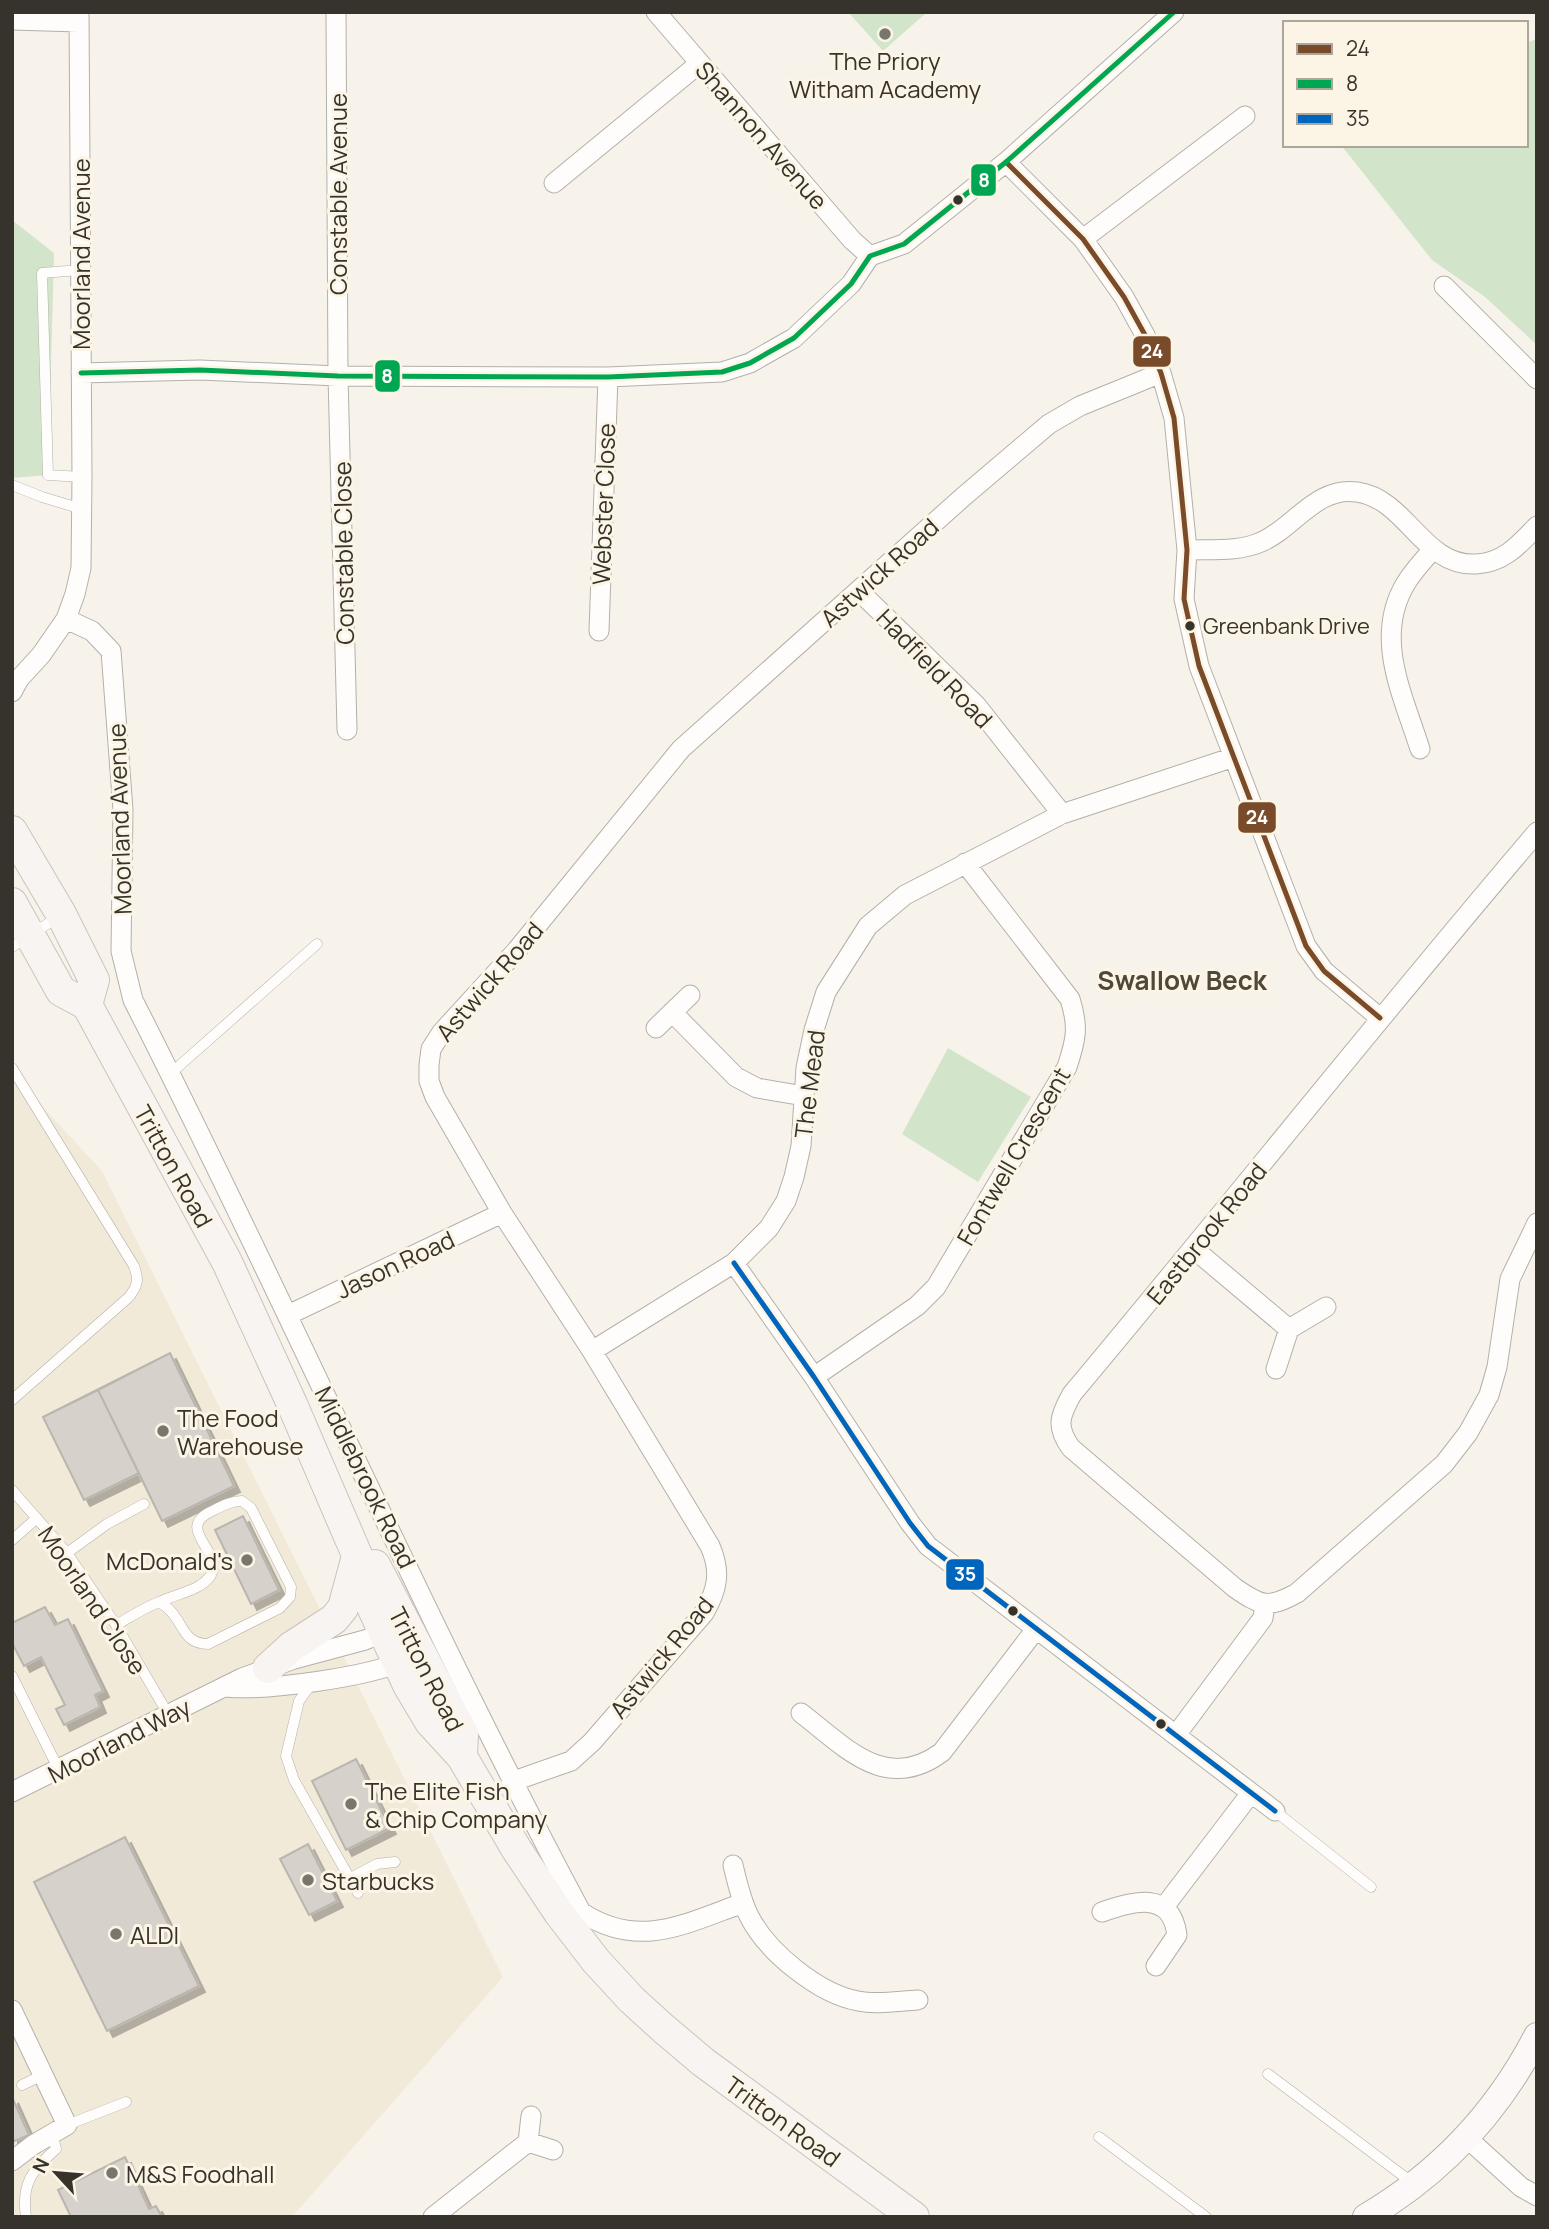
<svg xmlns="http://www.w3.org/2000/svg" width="1549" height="2229" viewBox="0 0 1549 2229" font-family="Manrope,sans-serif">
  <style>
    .built { fill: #f1ead9 }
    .green { fill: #d2e5cb }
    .building { fill: #d6d1cb; stroke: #b9b5af; stroke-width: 2; filter: url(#shadow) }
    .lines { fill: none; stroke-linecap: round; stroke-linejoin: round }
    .lane-casing { stroke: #b3b0a9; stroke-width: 11 }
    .street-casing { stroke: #b3b0a9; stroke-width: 21 }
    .secondary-casing { stroke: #b3b0a9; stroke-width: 28 }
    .primary-casing { stroke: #cbc2bd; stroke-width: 32 }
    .lane { stroke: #fefdfc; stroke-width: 10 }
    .street { stroke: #fefdfc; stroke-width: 19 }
    .secondary { stroke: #fbf8f7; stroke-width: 26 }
    .primary { stroke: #f8f4f2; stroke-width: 30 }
    .bus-1-casing { stroke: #fcf5e5; stroke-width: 10 }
    .bus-2-casing { stroke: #fcf5e5; stroke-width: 10 }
    .bus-3-casing { stroke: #fcf5e5; stroke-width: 10 }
    .bus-1 { stroke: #7a4b2a; stroke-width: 5 }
    .bus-2 { stroke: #00a651; stroke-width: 5 }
    .bus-3 { stroke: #0065bd; stroke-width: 5 }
    .poi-dot { fill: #79766e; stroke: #fcf5e5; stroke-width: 2.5 }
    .bus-dot { fill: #35332c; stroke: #fcf5e5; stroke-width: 2.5 }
    .labels { text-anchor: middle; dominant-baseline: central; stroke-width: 6; stroke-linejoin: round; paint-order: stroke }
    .bus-label { font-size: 22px; fill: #35332c; stroke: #fcf5e5; text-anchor: start }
    .poi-label { font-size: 24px; fill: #35332c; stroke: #fcf5e5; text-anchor: start }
    .street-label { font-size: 24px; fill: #35332c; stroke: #fcf5e5 }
    .neighbourhood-label { font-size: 26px; font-weight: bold; fill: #4e483a; stroke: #fcf5e5 }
    .line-badge { stroke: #fcf5e5; stroke-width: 2.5 }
    .badge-label { font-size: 19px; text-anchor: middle; font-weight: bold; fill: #fff }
  </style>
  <defs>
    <filter id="shadow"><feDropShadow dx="6" dy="6" stdDeviation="0" flood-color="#0004"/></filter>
  </defs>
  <rect width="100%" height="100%" fill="#f7f3ea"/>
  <path class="built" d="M12 1074 102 1171 503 1977 292 2217H12Z"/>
  <path class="green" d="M848 12H925L926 13 883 51Z
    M1537 39V345L1485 297 1432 260 1341 145H1526V43Z
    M12 220 54 253 48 475 12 478Z
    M948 1048 1031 1097 978 1182 902 1134Z"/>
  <path class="building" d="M170 1353 234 1486 162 1521 139 1473 84 1500 43 1417Z
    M170 1353 234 1486 162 1521 98 1390Z
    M98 1390 139 1473 84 1500 43 1417Z
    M243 1516 279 1590 251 1604 215 1530Z
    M45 1607 55 1625 68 1619 103 1691 95 1695 100 1707 64 1725 56 1709 65 1705 41 1657 24 1666 12 1643V1623Z
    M356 1759 390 1828 346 1850 312 1781Z
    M125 1837 199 1986 107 2031 34 1882Z
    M308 1844 337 1901 309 1915 280 1859Z
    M12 2097 29 2135 12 2142Z
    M125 2157 149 2209 156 2206 162 2217H71L58 2190Z"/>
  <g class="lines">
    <g class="lane-casing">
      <path id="lane" d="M80 270 42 273 48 475 82 477
        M12 485 42 497 82 509
        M12 947 58 917
        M12 1068 134 1266C139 1280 138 1285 129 1297L12 1400
        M170 1074 317 944
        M12 1490 67 1553 116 1625 168 1714
        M12 1540 37 1518
        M67 1553 107 1524 144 1504
        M116 1625C130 1617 144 1608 159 1602 175 1594 201 1591 211 1575 225 1552 173 1529 212 1511 222 1506 231 1501 242 1501L251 1508 291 1587 290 1597 280 1608 208 1644C179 1644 185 1616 159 1602
        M12 1676 59 1770
        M312 1683 299 1701 286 1756 294 1780 358 1893
        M1275 1811 1371 1887
        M349 1879 377 1864 395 1862
        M1268 2074 1414 2184
        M22 2085 43 2075
        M67 2125 126 2102
        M1099 2137 1206 2217
        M26 2217C21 2184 32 2170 56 2149L52 2133"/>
    </g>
    <g class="street-casing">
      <path id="street" d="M336 12 338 376 347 730
        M656 12 852 240 870 256
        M12 20 79 22
        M1006 162 1083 239 1124 297 1145 335 1161 373 1174 418 1187 550 1184 599 1199 666 1306 946 1324 971 1380 1018
        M554 183 700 63
        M1083 239 1245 116
        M1444 286 1537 379
        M81 373 200 370 338 376 608 377 722 372 750 363 794 338 851 284 870 256 904 244 1006 162 1174 12
        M1187 550C1210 549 1239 552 1261 542 1294 528 1316 486 1357 492 1407 499 1423 567 1476 564 1503 563 1519 545 1537 526
        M859 591 976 705 1062 814
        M66 619 92 631 111 651 123 810 121 951 133 1000C287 1302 421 1613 581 1912 639 1950 684 1924 743 1903
        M599 631 608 377
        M12 692 19 679 41 655 66 619 75 594 81 568 82 477 79 12
        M1420 749C1403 695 1373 637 1406 583 1413 571 1424 560 1433 549
        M1537 832C1379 1017 1228 1208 1072 1394 1059 1417 1056 1427 1071 1448L1235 1588C1261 1606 1268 1609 1297 1593L1444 1464 1468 1433 1489 1395 1497 1367 1510 1279 1537 1223
        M672 1012 736 1077 757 1088 804 1096
        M656 1028 690 995
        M1194 1249 1289 1329 1326 1307
        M734 1263 814 1377 910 1523 928 1546 1275 1811
        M288 1315 502 1213
        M592 1351 734 1263 769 1228 786 1201 794 1177 801 1146 806 1068 814 1030 826 992 868 926 905 895 1062 814 1234 757
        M1276 1369 1289 1329
        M814 1377 917 1306 936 1287 1067 1067C1076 1040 1079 1027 1070 999L965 863
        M226 1687C268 1691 368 1677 406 1660
        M801 1713C845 1747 886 1794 942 1752L1036 1629
        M1176 1735 1263 1618 1265 1605
        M511 1782 571 1761 592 1742 704 1613C718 1589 721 1571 710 1546L592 1351 502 1213 435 1097 429 1081V1065L431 1049 442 1032 517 950 681 749 963 497 1049 424 1080 406 1161 373
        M12 1792 242 1678 294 1659 365 1640 393 1629
        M733 1865C737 1882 741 1900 749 1916 767 1952 819 1994 858 2001 877 2005 898 2001 918 2000
        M1164 1907 1251 1793
        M1102 1912C1133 1901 1171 1890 1177 1935L1156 1966
        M12 2010 67 2125 33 2145 12 2161
        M1467 2138 1521 2187 1537 2196
        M528 2142 553 2150
        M433 2217 528 2142 531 2116"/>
    </g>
    <g class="secondary-casing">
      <path id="secondary" d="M1366 2217C1441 2173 1497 2113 1537 2036"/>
    </g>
    <g class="primary-casing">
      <path id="primary" d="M12 831 61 914 94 980 87 1005
        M12 903 61 991 87 1005 227 1262 292 1404 357 1555 367 1596 408 1685 430 1722 462 1757 517 1850 559 1913 596 1961 632 2000 664 2029 703 2062 914 2217
        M375 1565 463 1734 462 1756
        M268 1668 291 1647 334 1619 343 1608 356 1560"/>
    </g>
    <use href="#lane" class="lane"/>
    <use href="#street" class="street"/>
    <use href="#secondary" class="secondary"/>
    <use href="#primary" class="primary"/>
    <g class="bus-1-casing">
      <path id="bus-1" d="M1006 162 1083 239 1124 297 1145 335 1161 373 1174 418 1187 550 1184 599 1199 666 1306 946 1324 971 1380 1018"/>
    </g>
    <g class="bus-2-casing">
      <path id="bus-2" d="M81 373 200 370 338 376 608 377 722 372 750 363 794 338 851 284 870 256 904 244 1006 162 1174 12"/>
    </g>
    <g class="bus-3-casing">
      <path id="bus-3" d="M734 1263 814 1377 910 1523 928 1546 1275 1811"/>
    </g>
    <use href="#bus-1" class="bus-1"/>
    <use href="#bus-2" class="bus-2"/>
    <use href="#bus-3" class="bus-3"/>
  </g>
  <g class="poi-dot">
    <circle cx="885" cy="34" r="7"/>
    <circle cx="163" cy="1431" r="7"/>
    <circle cx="247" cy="1560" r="7"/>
    <circle cx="351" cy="1804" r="7"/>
    <circle cx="308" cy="1880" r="7"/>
    <circle cx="116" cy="1934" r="7"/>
    <circle cx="112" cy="2173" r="7"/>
  </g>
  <g class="bus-dot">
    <circle cx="958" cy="200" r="6"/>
    <circle cx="1190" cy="626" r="6"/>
    <circle cx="1013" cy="1611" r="6"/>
    <circle cx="1161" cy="1724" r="6"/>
  </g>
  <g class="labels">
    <g class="bus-label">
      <text x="1203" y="626">Greenbank Drive</text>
    </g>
    <g class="poi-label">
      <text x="885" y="60" text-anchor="middle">The Priory<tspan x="885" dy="28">Witham Academy</tspan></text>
      <text x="177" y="1417">The Food<tspan x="177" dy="28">Warehouse</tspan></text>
      <text x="233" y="1560" text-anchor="end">McDonald's</text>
      <text x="365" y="1790">The Elite Fish<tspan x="365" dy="28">&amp; Chip Company</tspan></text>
      <text x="322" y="1880">Starbucks</text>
      <text x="130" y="1934">ALDI</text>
      <text x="126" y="2173">M&amp;S Foodhall</text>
    </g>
    <g class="street-label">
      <text transform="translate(762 135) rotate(49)">Shannon Avenue</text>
      <text transform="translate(337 194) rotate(-90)">Constable Avenue</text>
      <text transform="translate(80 254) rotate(-90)">Moorland Avenue</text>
      <text transform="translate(603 504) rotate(-88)">Webster Close</text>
      <text transform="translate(343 553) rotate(-91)">Constable Close</text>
      <text transform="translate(879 572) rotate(-42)">Astwick Road</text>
      <text transform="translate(935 668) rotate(46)">Hadfield Road</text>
      <text transform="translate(119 819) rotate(-92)">Moorland Avenue</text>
      <text transform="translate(489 981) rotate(-49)">Astwick Road</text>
      <text transform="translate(809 1084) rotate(-83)">The Mead</text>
      <text transform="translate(1013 1156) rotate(-60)">Fontwell Crescent</text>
      <text transform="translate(174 1166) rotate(61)">Tritton Road</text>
      <text transform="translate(1206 1233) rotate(-51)">Eastbrook Road</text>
      <text transform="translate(395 1264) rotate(-25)">Jason Road</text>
      <text transform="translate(366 1477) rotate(64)">Middlebrook Road</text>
      <text transform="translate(93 1600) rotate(56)">Moorland Close</text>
      <text transform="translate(661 1657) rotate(-51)">Astwick Road</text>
      <text transform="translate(427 1669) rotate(63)">Tritton Road</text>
      <text transform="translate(119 1740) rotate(-27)">Moorland Way</text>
      <text transform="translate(783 2121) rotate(36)">Tritton Road</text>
    </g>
    <g class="neighbourhood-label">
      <text x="1182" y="980">Swallow Beck</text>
    </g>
  </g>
  <g class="line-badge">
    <rect x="970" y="163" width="27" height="34" rx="7" fill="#00a651"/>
    <rect x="1132" y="335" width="40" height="33" rx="7" fill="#7a4b2a"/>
    <rect x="374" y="359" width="27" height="34" rx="7" fill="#00a651"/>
    <rect x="1237" y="801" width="40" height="33" rx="7" fill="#7a4b2a"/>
    <rect x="945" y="1558" width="40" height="33" rx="7" fill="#0065bd"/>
  </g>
  <g class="badge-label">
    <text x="984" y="187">8</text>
    <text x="1152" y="358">24</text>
    <text x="387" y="383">8</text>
    <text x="1257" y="824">24</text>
    <text x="965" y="1581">35</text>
  </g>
  <rect width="1549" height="2229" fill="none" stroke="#35332c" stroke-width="28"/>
  <rect x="1283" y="21" width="245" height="126" fill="#fcf5e5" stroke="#aca79b" stroke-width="2"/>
  <rect x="1297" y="44" width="35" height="10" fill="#7a4b2a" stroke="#aca79b" stroke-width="2"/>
  <text x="1346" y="56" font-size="21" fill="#35332c">24</text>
  <rect x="1297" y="79" width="35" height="10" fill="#00a651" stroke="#aca79b" stroke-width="2"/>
  <text x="1346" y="91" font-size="21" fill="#35332c">8</text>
  <rect x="1297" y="114" width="35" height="10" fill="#0065bd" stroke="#aca79b" stroke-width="2"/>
  <text x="1346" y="126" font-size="21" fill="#35332c">35</text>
  <g transform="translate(56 2173) rotate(296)" stroke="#fcf5e5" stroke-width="5" paint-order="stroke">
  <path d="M0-5L12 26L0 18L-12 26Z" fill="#35332c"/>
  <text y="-10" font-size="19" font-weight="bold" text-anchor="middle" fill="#35332c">N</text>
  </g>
</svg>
